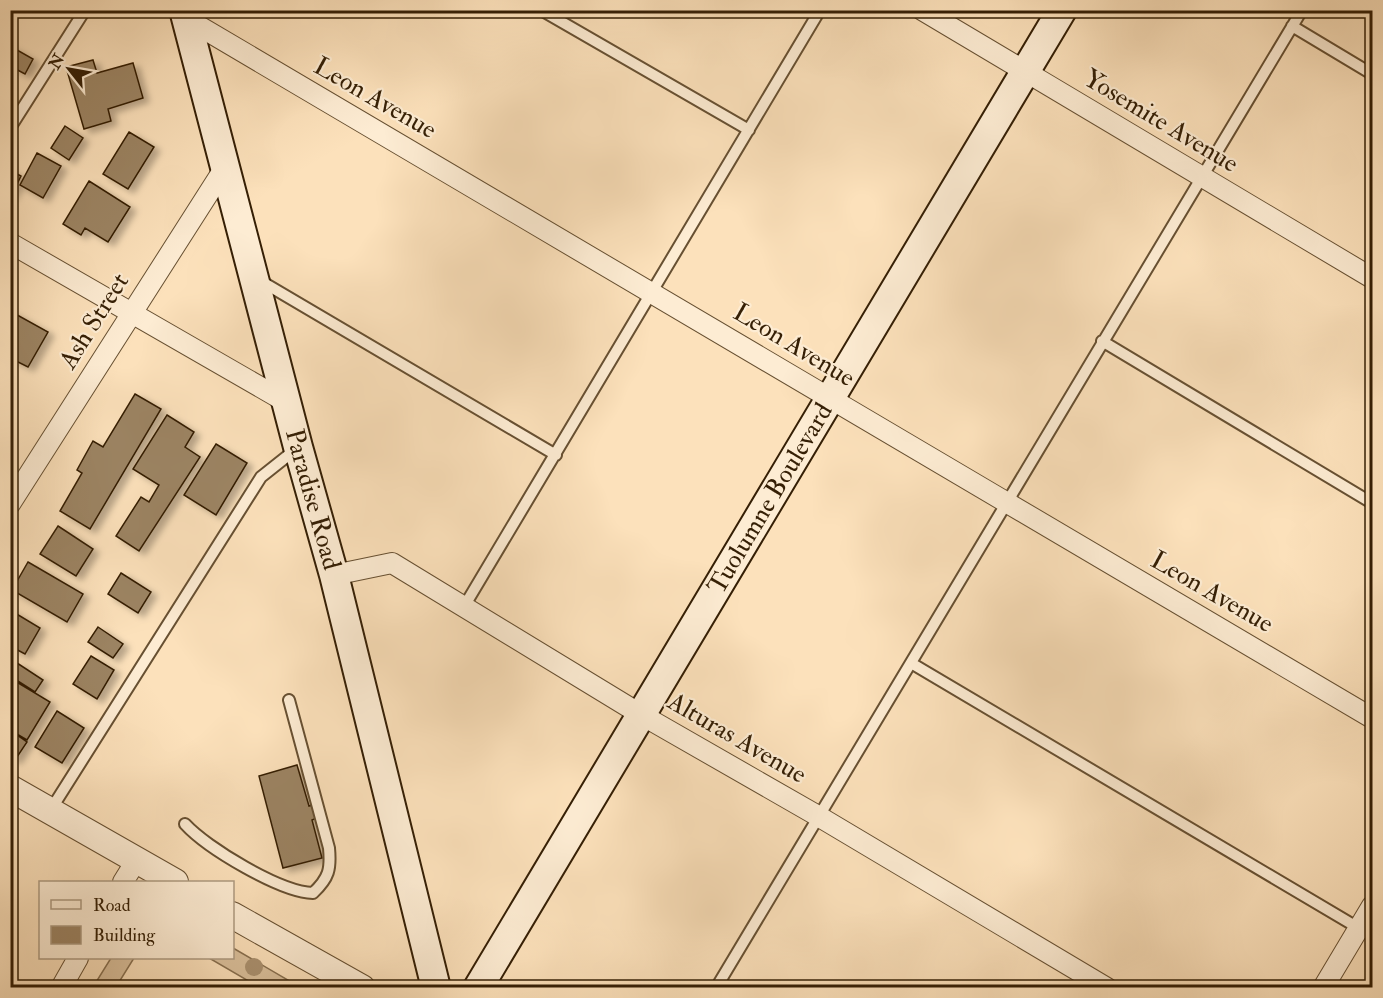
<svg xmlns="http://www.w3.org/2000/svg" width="1383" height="998" viewBox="0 0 1383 998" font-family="'IM FELL Double Pica',serif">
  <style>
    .grass { fill: #dac09c; stroke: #887050; stroke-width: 1.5 }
    .building { fill: #9c8464; stroke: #351f05; stroke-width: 1.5; filter: url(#shadow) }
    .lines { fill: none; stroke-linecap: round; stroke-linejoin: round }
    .service-casing { stroke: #675032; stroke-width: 14 }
    .minor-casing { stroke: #675032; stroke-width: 22 }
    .tertiary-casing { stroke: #675032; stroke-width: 28 }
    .secondary-casing { stroke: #351f05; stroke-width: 32 }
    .service { stroke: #fdecd3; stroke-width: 10 }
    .minor { stroke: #fdecd3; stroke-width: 20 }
    .tertiary { stroke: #fdecd3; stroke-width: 26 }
    .secondary { stroke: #fdecd3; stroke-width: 28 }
    .tree { fill: #aa9170 }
    .labels { text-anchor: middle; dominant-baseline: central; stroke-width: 4.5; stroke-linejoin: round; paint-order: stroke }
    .street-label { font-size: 26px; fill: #351f05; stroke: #fdecd3 }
  </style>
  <defs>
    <filter id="shadow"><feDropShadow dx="6" dy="4" stdDeviation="3" flood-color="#0004"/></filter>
  </defs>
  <rect width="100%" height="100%" fill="#fce1bb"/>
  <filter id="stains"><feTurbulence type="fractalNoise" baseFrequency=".00333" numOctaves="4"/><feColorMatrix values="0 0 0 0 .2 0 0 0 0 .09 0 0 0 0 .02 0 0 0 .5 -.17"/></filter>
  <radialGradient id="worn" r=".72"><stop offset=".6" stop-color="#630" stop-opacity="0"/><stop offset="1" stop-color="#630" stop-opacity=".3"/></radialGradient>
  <path class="grass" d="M233 948 293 983 291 987H259L209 958H232Z
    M111 958H134L116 987H93Z"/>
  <path class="building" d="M10 46 33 59 25 74 10 66Z
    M93 60 97 73 133 63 143 98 108 109 111 121 84 129 66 67Z
    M65 126 83 138 69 160 51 148Z
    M129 132 154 147 128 189 103 174Z
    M37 153 61 166 43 198 20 185Z
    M10 170 21 176 11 196H10Z
    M89 181 130 207 108 242 85 228 81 235 63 224Z
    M10 311 48 332 28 367 10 358Z
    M135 394 161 409 90 529 60 511 82 473 77 470 93 441 103 447Z
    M167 415 194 432 185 447 200 457 139 551 116 536 141 497 149 502 159 485 133 469Z
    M216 444 247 463 216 515 184 495Z
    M58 526 93 549 76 576 40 554Z
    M28 562 83 594 67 622 12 590Z
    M121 573 151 592 138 613 108 594Z
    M10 610 40 628 25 654 10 646Z
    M98 627 123 644 113 658 88 642Z
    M91 656 114 670 97 699 73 684Z
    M17 663 43 680 35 692 10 676Z
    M10 678 50 702 27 740 10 730Z
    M57 711 84 728 62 763 35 747Z
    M11 731 27 742 15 760 10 757Z
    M297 765 309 806 313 805 317 818 312 820 322 858 283 868 259 776Z"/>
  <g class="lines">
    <g class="service-casing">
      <path id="service" d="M541 10 749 130
        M1292 26 1372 74
        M10 128 85 10
        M259 280 556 455
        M1102 341 1372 503
        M465 605 820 10
        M911 663 1372 936
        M50 811 261 477 295 450
        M185 824C207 848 280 892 313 893 329 878 331 869 329 848L289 700
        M716 988 1302 10"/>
    </g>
    <g class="minor-casing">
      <path id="minor" d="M922 10 1372 278
        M187 19 1372 718
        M10 243 288 403
        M10 504 224 169
        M334 575 392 563 640 714 818 816 1107 988
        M123 882 136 861
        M61 988 78 958
        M1323 988 1372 906"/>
    </g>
    <g class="tertiary-casing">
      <path id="tertiary" d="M10 788 175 882
        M232 915 362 988"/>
    </g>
    <g class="secondary-casing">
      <g id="secondary">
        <path id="s1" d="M184 10 298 447 334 575 436 988"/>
        <path id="s2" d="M478 988 1062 10"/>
      </g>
    </g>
    <use href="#service" class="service"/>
    <use href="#minor" class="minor"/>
    <use href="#tertiary" class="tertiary"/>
    <use href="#secondary" class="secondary"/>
  </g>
  <circle class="tree" cx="254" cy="967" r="9"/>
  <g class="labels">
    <g class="street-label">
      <text transform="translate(375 98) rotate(30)">Leon Avenue</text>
      <text transform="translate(1161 121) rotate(31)">Yosemite Avenue</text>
      <text transform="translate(94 321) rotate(-58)">Ash Street</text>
      <text transform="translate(794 345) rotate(31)">Leon Avenue</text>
      <text stroke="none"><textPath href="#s1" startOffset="506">Paradise Road</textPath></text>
      <text stroke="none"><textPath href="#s2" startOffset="570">Tuolumne Boulevard</textPath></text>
      <text transform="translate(1212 592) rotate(30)">Leon Avenue</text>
      <text transform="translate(737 738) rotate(30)">Alturas Avenue</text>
    </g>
  </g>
  <rect width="1383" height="998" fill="none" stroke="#fce1bb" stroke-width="36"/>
  <rect x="12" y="12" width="1359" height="974" fill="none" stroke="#351f05" stroke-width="3"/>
  <rect x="18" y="18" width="1347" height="962" fill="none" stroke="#351f05" stroke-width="1.5"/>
  <rect x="39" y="881" width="195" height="78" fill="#fdecd3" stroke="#ad9a81" stroke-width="1.5"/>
  <rect x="51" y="900" width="30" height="9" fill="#fdecd3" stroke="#ad9a81" stroke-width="1.5"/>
  <text x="93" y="911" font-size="18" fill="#351f05">Road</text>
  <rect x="51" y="926" width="30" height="18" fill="#9c8464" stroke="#ad9a81" stroke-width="1.5"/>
  <text x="93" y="941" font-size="18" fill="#351f05">Building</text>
  <g transform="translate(69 69) rotate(301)" stroke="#fdecd3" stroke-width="4.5" paint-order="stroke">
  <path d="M0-4.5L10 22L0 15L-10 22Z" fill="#351f05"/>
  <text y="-9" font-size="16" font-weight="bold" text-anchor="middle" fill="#351f05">N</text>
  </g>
  <rect width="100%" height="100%" filter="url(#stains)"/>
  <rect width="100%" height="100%" fill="url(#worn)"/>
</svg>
